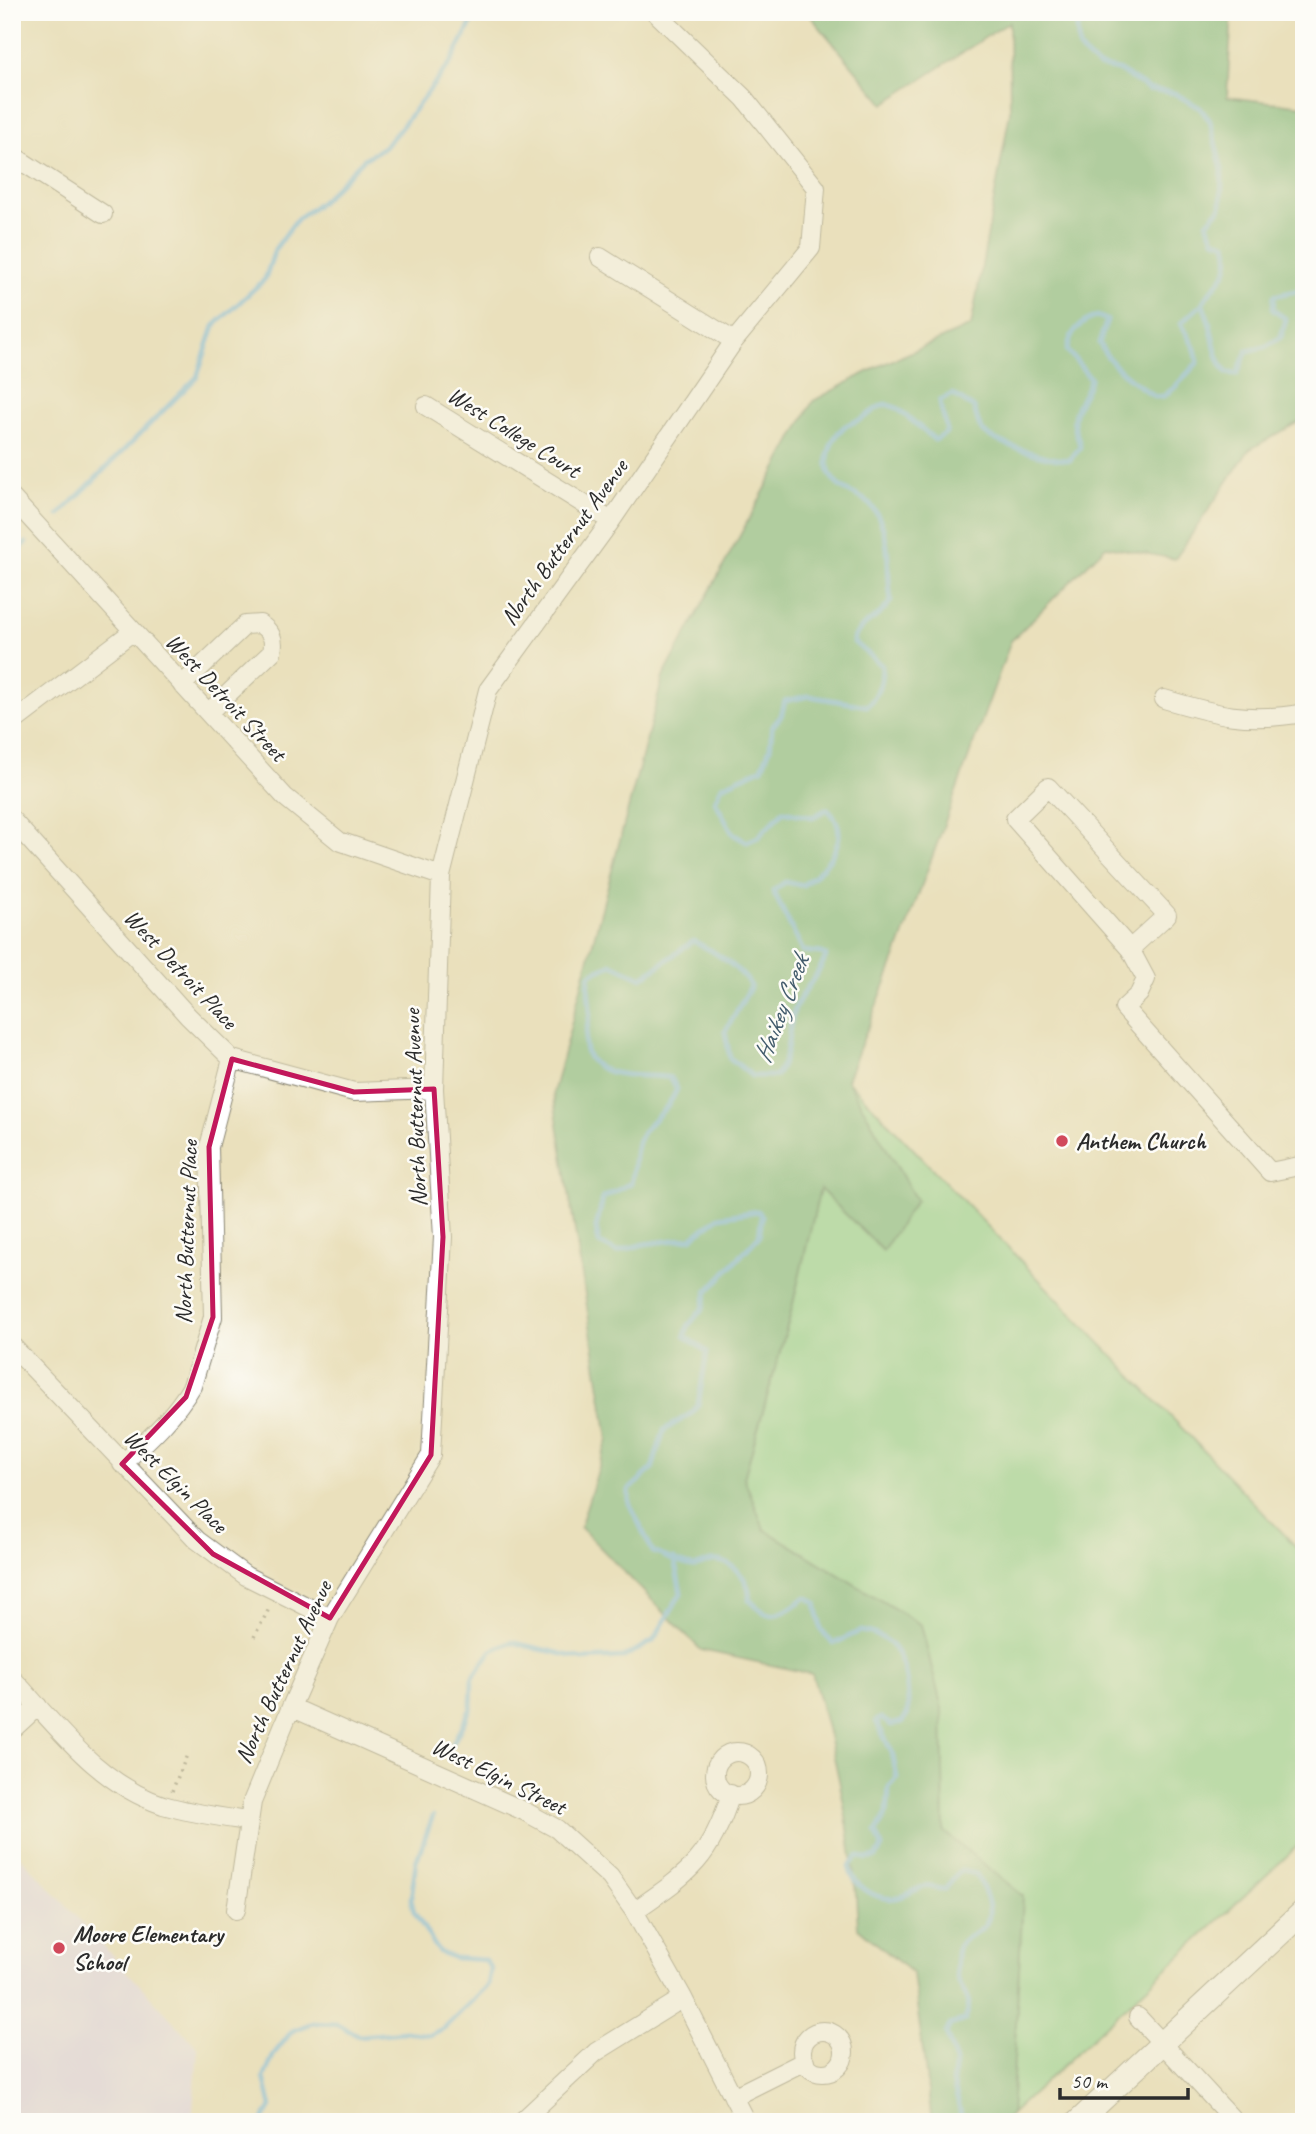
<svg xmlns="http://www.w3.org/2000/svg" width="1316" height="2134" viewBox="0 0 1316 2134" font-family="Caveat,sans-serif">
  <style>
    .built { fill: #dfd5f5 }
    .green { fill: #87d492; stroke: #59805e; stroke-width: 2 }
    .forest { fill: #6db67c; stroke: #4c7054; stroke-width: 2 }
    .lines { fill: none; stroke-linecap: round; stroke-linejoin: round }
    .stream { stroke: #6db5e5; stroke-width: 5 }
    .minor-casing { stroke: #8a8674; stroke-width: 20 }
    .major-casing { stroke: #8a8674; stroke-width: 25 }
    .path { stroke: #8a8674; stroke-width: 3.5; stroke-dasharray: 2 5; stroke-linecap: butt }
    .minor { stroke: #fff; stroke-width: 18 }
    .major { stroke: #fff; stroke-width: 23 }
    .marked { fill: none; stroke: #c2185b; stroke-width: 5; stroke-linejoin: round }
    .poi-dot { fill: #d1495b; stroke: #fdfcf7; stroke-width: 2.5 }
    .labels { text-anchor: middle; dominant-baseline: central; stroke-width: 5; stroke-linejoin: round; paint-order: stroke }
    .street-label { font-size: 24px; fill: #2b2b2b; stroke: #fdfcf7 }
    .poi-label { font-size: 24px; font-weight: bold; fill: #2b2b2b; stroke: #fdfcf7; text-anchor: start }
    .water-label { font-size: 26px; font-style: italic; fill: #425b6c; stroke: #fdfcf7 }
  </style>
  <rect width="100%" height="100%" fill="#fdfcf7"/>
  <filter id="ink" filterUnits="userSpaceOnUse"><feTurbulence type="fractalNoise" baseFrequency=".0143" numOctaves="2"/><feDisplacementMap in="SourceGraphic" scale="14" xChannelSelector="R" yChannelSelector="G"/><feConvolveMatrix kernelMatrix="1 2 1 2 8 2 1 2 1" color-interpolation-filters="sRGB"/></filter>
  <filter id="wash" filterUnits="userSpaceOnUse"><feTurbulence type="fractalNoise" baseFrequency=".00686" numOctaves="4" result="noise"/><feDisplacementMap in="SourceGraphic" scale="28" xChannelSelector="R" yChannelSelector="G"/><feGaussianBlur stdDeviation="1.57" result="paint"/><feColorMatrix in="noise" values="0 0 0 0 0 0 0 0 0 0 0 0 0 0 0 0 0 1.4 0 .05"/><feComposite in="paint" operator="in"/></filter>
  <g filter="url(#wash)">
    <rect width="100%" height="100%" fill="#eae0bc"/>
    <path class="built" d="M12 1847 198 2048 192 2122H12Z"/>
    <path class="green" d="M847 1080 1304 1555V1840L1011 2114 1023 1896 944 1832 942 1709 921 1625 764 1529 744 1478 790 1316 820 1188 916 1200Z"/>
    <path class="forest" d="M807 12H1232L1227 97 1304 106V419L1249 450 1175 559 1106 546 1011 641 895 959 847 1080 916 1200 883 1251 820 1189 790 1316 744 1478 764 1529 921 1625 942 1709 944 1832 1023 1896 1011 2114 1003 2122H932L913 1974 858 1928C854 1837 837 1760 812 1674L701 1650 580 1527 608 1439 553 1093 663 677 813 401 877 367 971 326 1010 112 1009 22 884 104Z"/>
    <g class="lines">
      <path class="stream" d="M1086 12 1077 28 1079 49 1098 66 1118 70 1149 89 1174 93 1200 108 1210 121 1222 170 1221 207 1207 223 1214 239 1226 243C1236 277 1214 280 1202 304 1215 326 1211 355 1227 373L1237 374 1247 351 1265 347 1281 337 1286 319 1273 310 1274 296 1304 289
        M59 515 197 377 214 326 265 279 275 249 297 219 320 203 364 159 384 147 399 130 451 62 477 12
        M12 555 26 543
        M452 1745 471 1708 472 1679 491 1651 511 1642 583 1659 624 1657 653 1641 681 1593 674 1559
        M262 2122 271 2107 264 2077 274 2054 292 2031 312 2023 337 2024 359 2036 405 2032 430 2035 444 2028 488 1985 491 1969 485 1960 455 1958 439 1952 414 1912 411 1899 416 1862 433 1816
        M961 2122C962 2100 947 2085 956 2062L946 2033 950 2025 965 2020C975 1994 962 1997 957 1976 955 1971 957 1960 957 1954 958 1924 1014 1943 976 1874L961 1870 945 1889C937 1890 930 1885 923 1887 914 1889 906 1897 896 1898 876 1901 852 1885 849 1866L858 1856 867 1859 876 1857 882 1847 876 1832 887 1812 889 1788 897 1778 892 1752 876 1721 881 1718 891 1725 902 1722 908 1713C909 1676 903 1635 860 1631L833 1644 821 1629 816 1603 807 1597C785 1610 774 1628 749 1599 752 1580 730 1558 711 1561 705 1562 701 1566 695 1566 683 1566 665 1556 653 1552L629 1503V1490L652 1469 664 1430 692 1413 698 1405 707 1352 685 1336 688 1326 703 1308 707 1292 759 1236 762 1216 758 1211 719 1217 691 1238 644 1244 617 1252 599 1243 596 1228 603 1198 631 1183C636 1168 632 1150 642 1134 653 1116 667 1113 677 1089L671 1078C646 1073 590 1083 585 1046 584 1034 589 1024 590 1013 590 999 586 988 590 974L612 964 642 978 693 941C712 950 740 967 751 986L725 1032 730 1058 752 1076H776C793 1050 785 1035 795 1008 803 990 819 975 826 956L822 953 803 951 773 891 785 882 803 885C826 868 856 835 827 809L813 817 783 811 758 837 747 842 733 834 715 801 722 786 762 768 770 748 772 727 781 716 785 701 809 696 867 706C878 696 882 681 882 666L854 642C854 625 882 619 891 600 886 571 892 544 878 516 867 494 850 496 837 484 820 468 829 440 844 427 850 422 857 422 863 418 871 413 877 407 885 404L897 408 935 440 946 433C948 422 940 412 940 400L953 394 974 408C976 414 978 424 981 429 993 444 1051 460 1070 460L1080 447C1079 437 1073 429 1074 419 1075 402 1088 394 1090 378L1067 350C1071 331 1079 323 1097 316L1107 320 1099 343C1110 366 1135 383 1155 397L1164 396 1174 388 1198 362 1195 349 1181 323 1202 304"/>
    </g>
  </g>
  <g filter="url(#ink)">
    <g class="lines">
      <g class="minor-casing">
        <path id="minor" d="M12 155 103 214
          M600 257 734 341
          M426 406 611 521
          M12 498 285 797 339 841 441 876
          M182 685 245 625 260 624C271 632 275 638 272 652L209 712
          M1164 699C1218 715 1246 723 1304 713
          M12 723 132 632
          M12 820 188 1016 232 1059 354 1092 434 1089
          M1130 949 1015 819 1048 787 1167 915 1130 949 1146 979 1139 994 1124 1008 1270 1172 1304 1165
          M12 1346 197 1540 246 1576 330 1618
          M122 1464C148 1440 174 1417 192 1386L213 1317 209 1147 232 1059
          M12 1678C57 1726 98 1784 163 1805 190 1813 220 1817 247 1821
          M291 1707 524 1811 557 1829 610 1877 634 1911 683 1998 746 2122
          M12 1730 38 1706
          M715 1774a22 22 0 1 1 44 0a22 22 0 1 1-44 0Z
          M236 1910 252 1802 291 1707 330 1618 431 1455 443 1237 434 1089 441 876 488 690 611 521 734 341 811 248 816 188 744 98 655 12
          M634 1911C689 1873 710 1860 731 1794
          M1138 2017 1235 2122
          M802 2052a21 21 0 1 1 42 0a21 21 0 1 1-42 0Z
          M733 2097 805 2061
          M521 2122 596 2052 683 1998"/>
      </g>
      <g class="major-casing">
        <path id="major" d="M1078 2122 1304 1911"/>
      </g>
      <path class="path" d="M254 1637 270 1607
        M172 1791 187 1755"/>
      <use href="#minor" class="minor"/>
      <use href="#major" class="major"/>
    </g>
  </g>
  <path d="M0 0H1316V2134H0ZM232 1059 354 1092 434 1089 443 1237 431 1455 330 1618 213 1554 122 1464 186 1397 213 1317 209 1147Z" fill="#eae0bc" fill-opacity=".55" fill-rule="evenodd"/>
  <path class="marked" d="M232 1059 354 1092 434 1089 443 1237 431 1455 330 1618 213 1554 122 1464 186 1397 213 1317 209 1147Z"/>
  <g class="poi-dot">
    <circle cx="1062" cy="1141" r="7"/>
    <circle cx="59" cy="1948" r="7"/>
  </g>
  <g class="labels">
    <g class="street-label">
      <text transform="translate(514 432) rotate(32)">West College Court</text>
      <text transform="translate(564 542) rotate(-54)">North Butternut Avenue</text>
      <text transform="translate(226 697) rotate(47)">West Detroit Street</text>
      <text transform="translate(181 969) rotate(47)">West Detroit Place</text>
      <text transform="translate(415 1108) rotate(-92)">North Butternut Avenue</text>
      <text transform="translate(186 1232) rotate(-88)">North Butternut Place</text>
      <text transform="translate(176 1481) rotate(45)">West Elgin Place</text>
      <text transform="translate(283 1672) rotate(-65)">North Butternut Avenue</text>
      <text transform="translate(499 1776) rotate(26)">West Elgin Street</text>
    </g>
    <g class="poi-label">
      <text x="1076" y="1141">Anthem Church</text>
      <text x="73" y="1934">Moore Elementary<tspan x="73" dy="28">School</tspan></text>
    </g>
    <g class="water-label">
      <text transform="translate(781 1009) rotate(-69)">Haikey Creek</text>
    </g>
  </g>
  <rect width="1316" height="2134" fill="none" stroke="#fdfcf7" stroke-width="42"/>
  <path d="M1060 2088v10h128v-10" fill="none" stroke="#2b2b2b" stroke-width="3.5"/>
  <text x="1071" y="2088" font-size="21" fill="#2b2b2b" stroke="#fdfcf7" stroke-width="5" paint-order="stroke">50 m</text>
</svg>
